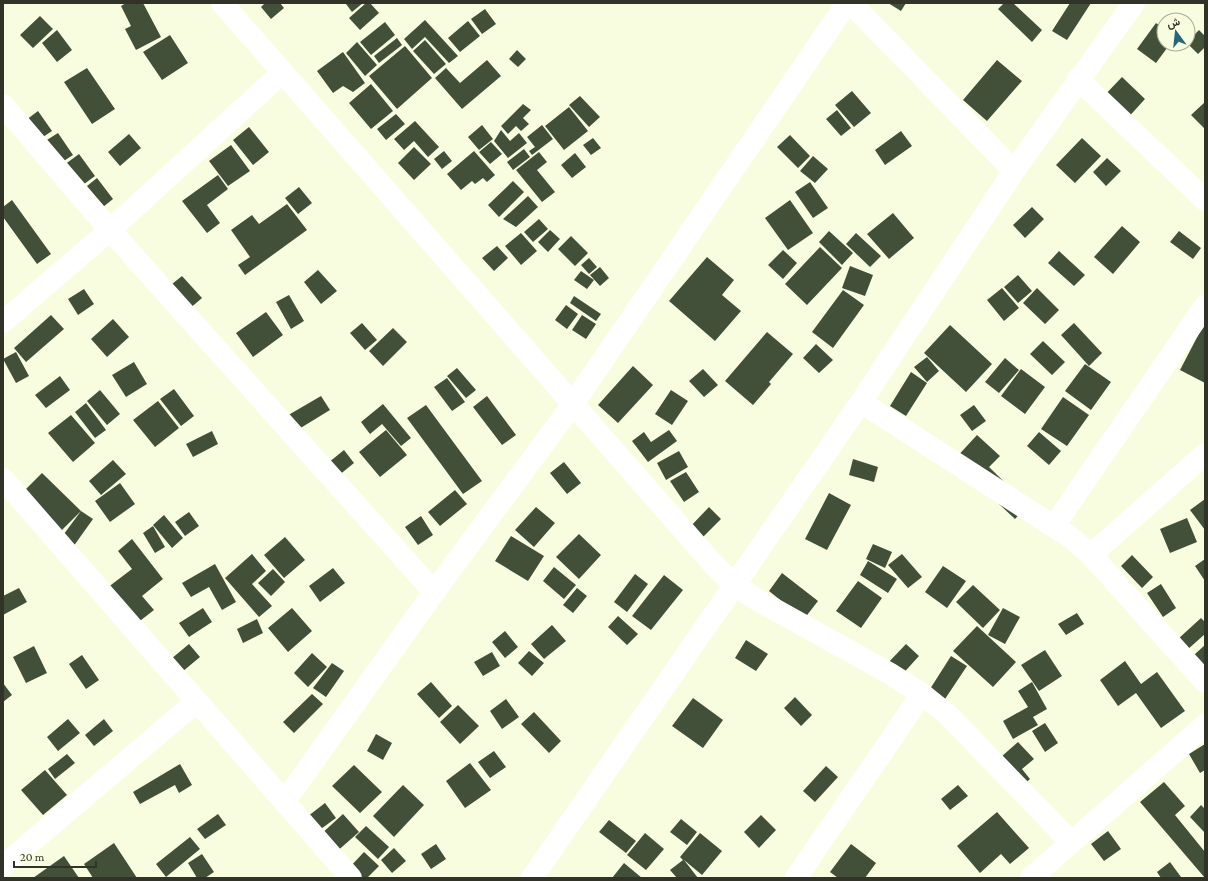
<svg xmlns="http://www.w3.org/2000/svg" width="1208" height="881" viewBox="0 0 1208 881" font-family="'Crimson Pro',Vazirmatn,serif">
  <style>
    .building { fill: #42503a }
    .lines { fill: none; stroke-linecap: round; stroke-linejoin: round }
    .street { stroke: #fff; stroke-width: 22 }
  </style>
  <rect width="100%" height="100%" fill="#f9fddf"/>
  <path class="building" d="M126 3H143L161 37 136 50 125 29 131 26 121 6Z
    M265 3H280L284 8 271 19 261 7Z
    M347 3H363L352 12 346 4Z
    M366 3H370L379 13 360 30 349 18Z
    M888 3H906L901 11Z
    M1004 3H1013L1042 30 1032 42 998 9Z
    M1070 3H1091L1067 40 1052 31Z
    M485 9 496 24 482 34 471 19Z
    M40 16 53 29 33 48 20 35Z
    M425 20 458 56 449 63 425 37 412 49 404 39Z
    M468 21 480 36 460 52 448 38Z
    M385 22 395 35 371 55 360 42Z
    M1156 23 1164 29V44H1170L1156 63 1137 49Z
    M57 30 72 50 57 62 42 43Z
    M1199 30 1205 36V47L1198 54 1188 44V41Z
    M170 35 188 63 162 80 143 52Z
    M397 38 402 45 379 63 374 56Z
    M425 40 446 64 434 74 413 51Z
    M357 42 377 65 365 76 346 53Z
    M405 46 432 78 397 109 369 76Z
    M517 50 526 59 518 67 509 59Z
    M343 52 365 83 353 92 343 86 333 93 317 71Z
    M487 60 501 76 462 109 435 78 446 68 460 83Z
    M997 60 1022 81 987 121 963 100Z
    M87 68 115 109 92 124 64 82Z
    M1122 77 1145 99 1125 121 1101 99Z
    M371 84 393 111 371 129 349 103Z
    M852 91 871 113 854 127 835 105Z
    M580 96 600 117 589 127 569 105Z
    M1205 102V129L1191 115Z
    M523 104 531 110 523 118 529 124 521 131 516 126 508 134 501 126Z
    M569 107 588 131 564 150 545 126Z
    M837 110 851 128 841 136 826 119Z
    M38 111 52 131 40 139 26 120Z
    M396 114 405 124 386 140 377 129Z
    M415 121 439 147 428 157 414 141 404 150 394 139Z
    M482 125 493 139 479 150 468 137Z
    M542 125 553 139 532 155 529 151 535 147 527 137Z
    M249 127 269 152 253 165 233 140Z
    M501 130 510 141 519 133 527 143 508 158 494 141Z
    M901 131 912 146 885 165 875 150Z
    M58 133 73 155 56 166 42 143Z
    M129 134 141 148 120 166 108 152Z
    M790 135 810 156 798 168 777 147Z
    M593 138 601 148 591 155 583 145Z
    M1082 138 1101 156 1075 183 1056 165Z
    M491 142 502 154 490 164 479 152Z
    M231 145 250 171 228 186 209 161Z
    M414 147 431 164 414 180 398 163Z
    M524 149 530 157 513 170 507 162Z
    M444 151 452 161 442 169 434 159Z
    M474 151 495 175 487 182 483 178 475 184 472 181 461 190 447 174Z
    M539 152 547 162 537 170 555 192 542 202 516 170Z
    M575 153 586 167 572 178 561 165Z
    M79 154 95 176 80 187 64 165Z
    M813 156 828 169 815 183 800 171Z
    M1107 158 1121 171 1106 186 1093 172Z
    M218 175 228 189 207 205 220 223 207 233 182 201Z
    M97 178 113 199 98 211 82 190Z
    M513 181 524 192 499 217 488 205Z
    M810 182 828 208 813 218 795 192Z
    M299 187 312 203 298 214 285 198Z
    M528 196 538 207 516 227 503 219Z
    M12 200 51 254 37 264 3 217V207Z
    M790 200 813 233 788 250 765 218Z
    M287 204 307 230 245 275 238 265 250 257 231 230 252 215 259 224Z
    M1032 207 1044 219 1025 238 1013 225Z
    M893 213 914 238 889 259 867 234Z
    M539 219 548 229 533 242 524 232Z
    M1122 226 1140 242 1113 274 1094 257Z
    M550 230 560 239 548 252 538 242Z
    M829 231 853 253 842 265 819 242Z
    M1179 231 1201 248 1193 259 1170 242Z
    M521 233 537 251 521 265 505 246Z
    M856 233 881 256 870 267 846 244Z
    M571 236 588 253 575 266 558 249Z
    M497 246 508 258 494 271 482 258Z
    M820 247 842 268 807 305 785 284Z
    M783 250 797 263 783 279 768 265Z
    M1059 251 1085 275 1074 286 1048 263Z
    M707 257 734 280 722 295 741 311 715 341 669 301Z
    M589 258 597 267 589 274 581 265Z
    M850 266 873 275 865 296 842 288Z
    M600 267 609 278 600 286 590 275Z
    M318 270 337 291 321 304 304 282Z
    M581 271 594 280 587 289 574 280Z
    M1018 275 1032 291 1018 303 1004 287Z
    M182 276 202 298 188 310 167 288Z
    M1002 288 1019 308 1004 321 987 300Z
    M1037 288 1059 310 1045 324 1023 303Z
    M84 289 94 304 78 315 68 299Z
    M843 290 864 305 833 348 812 332Z
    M289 295 304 321 291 329 276 302Z
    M574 296 601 314 596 321 570 303Z
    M566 305 578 314 567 329 555 320Z
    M266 312 283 335 253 357 236 333Z
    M51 315 64 329 26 362 14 348Z
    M582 315 596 324 586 339 572 330Z
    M113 319 129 337 107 357 91 339Z
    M1205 322V383L1180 370Z
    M362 323 377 340 365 350 350 333Z
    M1074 323 1102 353 1089 366 1061 335Z
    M950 325 992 364 966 392 924 353Z
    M393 328 407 342 383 366 369 351Z
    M767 332 793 354 769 382 771 384 753 405 725 381Z
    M1043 341 1065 362 1052 375 1030 354Z
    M816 344 833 360 819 373 803 358Z
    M16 352 29 376 16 383 3 359Z
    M927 357 939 371 927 382 914 367Z
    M1005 358 1019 370 999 393 985 382Z
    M134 362 147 384 126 397 112 375Z
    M1085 364 1111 382 1091 410 1065 391Z
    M633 366 653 385 618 423 598 405Z
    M457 368 476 390 466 398 447 376Z
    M703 369 718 385 704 397 689 381Z
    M1021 369 1045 387 1025 414 1001 396Z
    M911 372 927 383 906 416 890 406Z
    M60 376 70 390 46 408 35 395Z
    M447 378 465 402 452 411 434 387Z
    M174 389 194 416 181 426 160 399Z
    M100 390 120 414 107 425 87 401Z
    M671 390 688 401 672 425 655 414Z
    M321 396 330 410 294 432 285 417Z
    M487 396 516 435 502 445 473 407Z
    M1063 397 1089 415 1067 446 1041 429Z
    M158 401 179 428 155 447 133 420Z
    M86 403 106 430 95 438 75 412Z
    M383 404 411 438 401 446 382 424 370 434 361 422Z
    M426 405 482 481 463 494 407 418Z
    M974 405 986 421 972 431 960 415Z
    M71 415 95 443 73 462 48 433Z
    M386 430 407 455 380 477 359 452Z
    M669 430 677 441 648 462 632 441 644 432 651 442Z
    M212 431 218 444 193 457 186 444Z
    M1039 432 1061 451 1049 465 1027 446Z
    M977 435 1000 456 989 467 1028 505 1015 519 953 461Z
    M344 450 354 463 338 476 328 463Z
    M679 451 688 467 666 480 657 463Z
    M853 459 878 467 874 482 849 475Z
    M113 460 126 474 101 495 89 481Z
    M564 462 581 483 567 494 550 473Z
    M686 472 699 492 684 502 670 481Z
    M42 473 81 511 59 533 20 495Z
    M120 483 135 504 110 522 95 501Z
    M455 490 467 504 440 526 428 512Z
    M829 493 851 505 827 550 805 539Z
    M1205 499V530L1190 510Z
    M536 507 555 523 534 547 515 530Z
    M709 507 721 519 701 539 689 528Z
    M81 511 93 519 73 547 61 538Z
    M189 512 199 526 185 536 175 522Z
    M164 515 183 538 172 548 153 525Z
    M421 516 433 535 418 545 405 527Z
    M1187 518 1197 542 1170 553 1160 529Z
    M153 526 165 547 155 553 143 533Z
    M579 534 601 555 579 579 556 557Z
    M511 536 544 556 528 581 495 561Z
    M285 537 305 560 284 578 264 555Z
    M132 539 163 579 142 596 154 610 136 624 107 588 132 569 118 551Z
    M873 544 892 552 885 568 866 559Z
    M252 554 266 571 252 584 272 606 259 617 225 578Z
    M902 554 922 577 908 588 888 565Z
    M1132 555 1153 577 1142 588 1121 566Z
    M1205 559V581L1195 566Z
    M868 561 897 579 888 593 860 575Z
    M215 564 236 602 222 610 209 587 191 597 182 583Z
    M943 566 966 581 947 608 925 592Z
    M554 567 576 585 564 599 543 581Z
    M333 568 345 583 320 602 309 586Z
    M273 569 285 582 271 596 258 583Z
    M782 573 818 601 804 619 769 591Z
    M635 574 648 584 627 612 614 602Z
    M664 575 683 590 651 630 632 616Z
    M858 581 882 598 861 628 836 611Z
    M1161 584 1176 608 1163 617 1147 593Z
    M973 585 1000 610 983 628 956 602Z
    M19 588 27 602 3 615V596Z
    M577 588 587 596 573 613 563 605Z
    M203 608 212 622 189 637 179 623Z
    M292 608 312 631 288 652 268 628Z
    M1003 608 1020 617 1005 644 988 635Z
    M1077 613 1084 624 1066 635 1058 624Z
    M618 616 638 634 627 645 608 627Z
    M1201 618 1205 622V634L1187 650 1178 639Z
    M257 619 263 633 243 643 237 629Z
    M552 625 566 641 544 659 531 644Z
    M977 626 1016 662 993 687 953 651Z
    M505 631 518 647 505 658 492 642Z
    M746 640 768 654 756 671 735 658Z
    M189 644 200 657 182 672 171 659Z
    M906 644 919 656 899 678 886 665Z
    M1205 645V668L1185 663Z
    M34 646 47 673 26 683 13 657Z
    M1045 650 1062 676 1039 691 1021 665Z
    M529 651 544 663 532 676 518 663Z
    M492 652 500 666 483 676 474 662Z
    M312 653 327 667 308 687 294 673Z
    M82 655 99 680 86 689 69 664Z
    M951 656 967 666 945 699 930 689Z
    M1125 661 1141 684 1157 672 1185 711 1161 728 1136 693 1118 706 1100 680Z
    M332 663 344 671 326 697 313 688Z
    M431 682 452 706 439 718 417 694Z
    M1032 682 1047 709 1033 717 1038 725 1013 739 1003 721 1028 707 1018 691Z
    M3 683 12 695 3 702Z
    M312 694 323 704 294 733 283 722Z
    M795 697 812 715 801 726 784 708Z
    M693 698 723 720 703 748 672 726Z
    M506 699 519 717 502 729 490 711Z
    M458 705 479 726 460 744 440 722Z
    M534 712 561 741 549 753 521 724Z
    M68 719 80 733 58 751 47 737Z
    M104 719 113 731 94 746 85 735Z
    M1045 723 1058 743 1045 752 1032 731Z
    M376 734 392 743 383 760 367 751Z
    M1018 742 1034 759 1022 769 1030 779 1017 791 993 764Z
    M1205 744V770L1200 773 1189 754Z
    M494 751 506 767 490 778 478 762Z
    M67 754 75 763 55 779 48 769Z
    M470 763 491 790 465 808 446 781Z
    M180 764 192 785 179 793 175 785 140 804 133 792Z
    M354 765 382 792 360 813 332 786Z
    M826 766 838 777 815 802 803 791Z
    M45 770 67 795 43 815 21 790Z
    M1164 782 1185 806 1175 815 1205 852V878L1140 802Z
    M403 785 424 805 394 837 373 816Z
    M958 785 968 796 950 810 941 799Z
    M325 803 336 818 314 834 303 820Z
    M1201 805 1205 809V833L1190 817Z
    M997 812 1029 848 1010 864 1001 854 980 873 957 846Z
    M218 814 226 825 205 839 197 829Z
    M343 814 359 832 334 854 319 836Z
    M761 815 776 830 759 848 744 832Z
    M681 819 697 832 687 845 670 832Z
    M609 820 636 841 626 853 599 832Z
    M366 826 389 847 378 859 355 837Z
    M1108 831 1121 849 1104 861 1091 844Z
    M645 833 664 849 646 870 627 855Z
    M700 833 722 851 702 875 684 860 698 878H677L670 870 683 860 680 857Z
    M190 837 200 849 166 877 156 864Z
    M114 843 137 878H93L84 864Z
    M436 844 446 859 431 869 421 854Z
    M851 844 876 863 865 878H838L830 872Z
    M394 848 406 861 392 873 381 860Z
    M364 852 379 866 367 878H358L348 869Z
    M202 854 214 872 205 878H197L188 863Z
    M64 856 79 878H33Z
    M1170 862 1181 877 1161 878 1157 872Z
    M624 863 642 878H612Z"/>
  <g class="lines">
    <path class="street" d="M222 3 714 565 735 585 756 599 889 673 922 694 948 715 1071 842
      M851 3 1014 171
      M1078 79 1205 200
      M3 105 110 230 434 592
      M3 322 110 230 282 73
      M861 402 1070 537 1091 555 1205 682
      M3 479 351 878
      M1054 526 1205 306
      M1091 555 1205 454
      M285 801 434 592 573 404 847 3
      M3 866 196 702
      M532 878 861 402 1014 171 1134 3
      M796 878 922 694
      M1031 878 1205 725"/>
  </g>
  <rect width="1208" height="881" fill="none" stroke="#323328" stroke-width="8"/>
  <g transform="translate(1176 32) rotate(345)"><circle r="19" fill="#f9fddf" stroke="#a9ac96"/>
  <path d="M0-3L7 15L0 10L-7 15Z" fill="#24697a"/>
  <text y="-6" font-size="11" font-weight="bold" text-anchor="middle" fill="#323328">ش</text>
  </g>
  <path d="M14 861v6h82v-6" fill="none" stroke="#323328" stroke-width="2"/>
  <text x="20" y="861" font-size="12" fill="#323328" stroke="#f9fddf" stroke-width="3" paint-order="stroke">20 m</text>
</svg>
